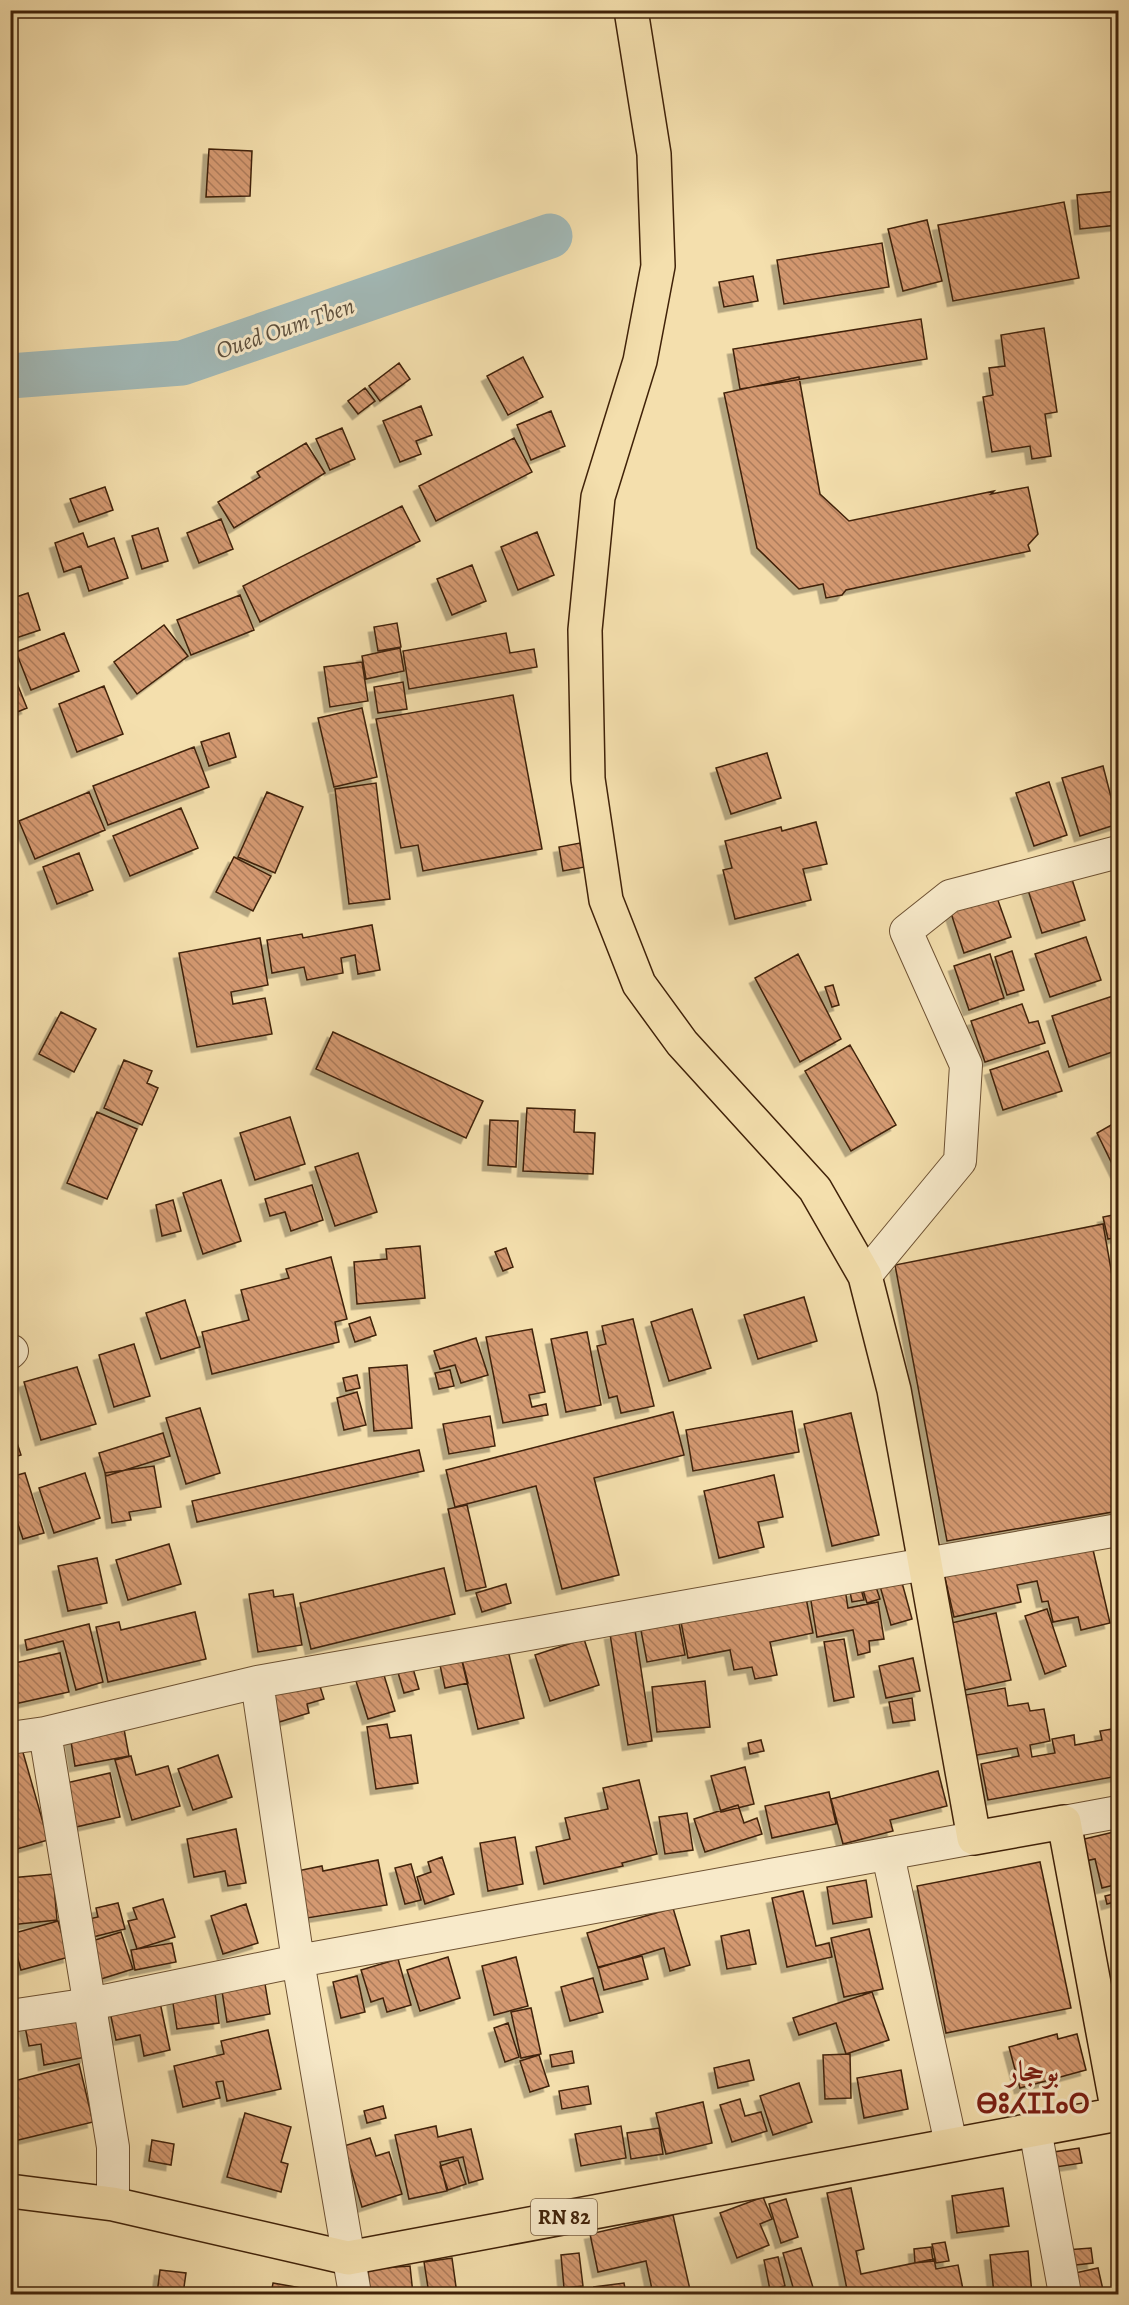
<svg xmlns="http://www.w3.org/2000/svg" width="1129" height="2305" viewBox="0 0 1129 2305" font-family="Alegreya,Amiri,'Noto Sans Tifinagh',serif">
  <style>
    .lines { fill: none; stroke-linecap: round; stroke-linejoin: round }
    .river { stroke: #a2b9b7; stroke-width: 45 }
    .building { fill: url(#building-back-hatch); stroke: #402209; stroke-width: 1.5; filter: url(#shadow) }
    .minor-casing { stroke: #6d5132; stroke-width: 34 }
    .major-casing { stroke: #402209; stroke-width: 36 }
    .minor { stroke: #f8eaca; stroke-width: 32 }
    .major { stroke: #f4dfad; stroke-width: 33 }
    .labels { text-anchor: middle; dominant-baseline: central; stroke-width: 6; stroke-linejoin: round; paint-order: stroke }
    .shield { fill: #f8eaca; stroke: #775e43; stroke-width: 1.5 }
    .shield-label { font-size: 21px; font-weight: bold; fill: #402209 }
    .water-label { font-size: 24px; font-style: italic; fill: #5d4f3d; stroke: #f8eaca }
    .district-label { font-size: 28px; font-weight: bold; fill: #7a1f14; stroke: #f8eaca }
  </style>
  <defs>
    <pattern id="building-back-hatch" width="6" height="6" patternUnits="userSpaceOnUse" patternTransform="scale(1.5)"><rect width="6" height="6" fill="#d49971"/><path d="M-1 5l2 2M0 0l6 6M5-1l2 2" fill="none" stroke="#ad7c5b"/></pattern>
    <filter id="shadow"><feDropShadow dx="-5.5" dy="5.5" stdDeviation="0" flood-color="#0004"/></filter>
  </defs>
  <rect width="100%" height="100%" fill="#f4dfad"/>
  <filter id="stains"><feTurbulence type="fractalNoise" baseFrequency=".00333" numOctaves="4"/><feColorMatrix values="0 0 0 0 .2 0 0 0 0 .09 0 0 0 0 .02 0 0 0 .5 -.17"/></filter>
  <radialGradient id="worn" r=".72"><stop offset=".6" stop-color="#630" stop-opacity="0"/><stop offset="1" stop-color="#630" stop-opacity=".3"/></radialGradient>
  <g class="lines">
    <path class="river" d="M10 376 182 363 550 236"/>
  </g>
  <path class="building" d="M209 149 252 151 250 196 206 197Z
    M1118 191V225L1080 229 1077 195Z
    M1064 202 1079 278 953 301 938 225Z
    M927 220 942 281 903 291 888 229Z
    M882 243 889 287 784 304 777 260Z
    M753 276 758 301 724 307 719 282Z
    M921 319 927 359 740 389 733 349Z
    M1044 328 1057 412 1045 414 1051 456 1032 459 1030 446 992 452 983 397 993 395 989 368 1005 366 1001 335Z
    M523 357 543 397 508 415 487 376Z
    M399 363 410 379 380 401 369 386Z
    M799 377 820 494 849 521 994 491 991 494 1028 487 1038 534 1028 545 1030 551 846 590 842 595 826 598 823 584 799 589 757 548 724 393Z
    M365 388 375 401 358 414 348 401Z
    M421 406 432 435 416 441 421 454 400 462 383 421Z
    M551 411 565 446 531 460 517 425Z
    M342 428 355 459 330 470 316 439Z
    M514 438 532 472 436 521 419 486Z
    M306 443 325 473 234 528 218 502 260 477 257 472Z
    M105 487 113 510 79 522 70 499Z
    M402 506 420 541 260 622 243 586Z
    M221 519 233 549 199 563 187 533Z
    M158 528 168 561 142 569 132 536Z
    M537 532 554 575 518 590 501 547Z
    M83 533 88 547 114 538 128 578 89 591 81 566 64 572 55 543Z
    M472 565 486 601 452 615 437 579Z
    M28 593 40 630 10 640V599Z
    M240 595 254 630 191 655 177 620Z
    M397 623 401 647 378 651 374 627Z
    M164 625 188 656 137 694 114 662Z
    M64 633 79 671 31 690 16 652Z
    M506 633 510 653 534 649 537 667 409 689 403 651Z
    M400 648 404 671 366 679 362 656Z
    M362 662 368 701 330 707 324 667Z
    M10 666 27 708 10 715Z
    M403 682 407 709 378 713 374 687Z
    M104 686 123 734 77 752 59 704Z
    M513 695 542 849 423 871 418 845 401 848 376 719Z
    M362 708 377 777 334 787 318 718Z
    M229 733 236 757 209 766 201 742Z
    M194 747 209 787 108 825 93 786Z
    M767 753 781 798 731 814 716 768Z
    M1103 766 1118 824 1080 836 1062 778Z
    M1049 782 1067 835 1034 846 1016 793Z
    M376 783 390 899 349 904 335 789Z
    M89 792 105 830 35 859 19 821Z
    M267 792 303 807 275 873 238 857Z
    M181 808 198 848 130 876 113 836Z
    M816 822 827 864 803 869 811 900 735 919 723 870 732 868 725 841 781 827 782 831Z
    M580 843 585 867 563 871 559 847Z
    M79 853 93 890 57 904 43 867Z
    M234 857 271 876 253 911 216 892Z
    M1070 873 1085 920 1042 933 1027 887Z
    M995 892 1011 937 964 953 949 907Z
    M372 925 380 970 358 974 355 955 341 958 343 973 307 980 304 967 272 973 267 940 302 934 303 938Z
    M1086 937 1101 980 1050 997 1035 954Z
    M260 938 268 985 231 992 233 1004 265 998 272 1034 197 1047 179 953Z
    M1012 951 1024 990 1007 995 995 957Z
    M798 954 841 1039 800 1062 755 978Z
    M990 954 1004 998 969 1010 954 966Z
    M833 985 839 1005 832 1007 825 987Z
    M1113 996 1118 1014V1050L1069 1067 1052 1016Z
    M1022 1004 1029 1023 1038 1021 1045 1043 985 1062 971 1021Z
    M61 1012 96 1029 74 1072 39 1054Z
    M333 1032 483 1101 466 1138 316 1069Z
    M850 1045 896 1125 851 1151 805 1071Z
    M1048 1051 1062 1091 1003 1110 990 1070Z
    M124 1060 152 1071 147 1083 158 1088 142 1125 104 1108Z
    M527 1108 575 1110 574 1132 595 1133 593 1174 523 1171Z
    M97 1112 137 1129 107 1199 67 1183Z
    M290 1117 305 1164 255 1180 240 1133Z
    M490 1120 518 1121 516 1167 488 1165Z
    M1118 1121V1176L1097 1133Z
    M358 1153 377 1212 335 1226 315 1167Z
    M221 1180 241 1241 203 1254 183 1193Z
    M312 1185 323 1220 291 1231 285 1212 270 1216 265 1199Z
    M173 1200 181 1231 162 1236 156 1205Z
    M1118 1214V1237L1108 1239 1103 1217Z
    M1103 1224 1118 1309V1511L947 1541 895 1265Z
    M420 1246 425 1298 357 1304 354 1262 387 1259 386 1249Z
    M506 1248 513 1267 503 1271 495 1252Z
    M331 1257 347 1319 335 1322 339 1342 212 1374 202 1332 249 1320 241 1290 289 1278 286 1269Z
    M804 1297 817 1341 758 1359 744 1315Z
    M185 1300 200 1347 161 1359 146 1313Z
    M692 1309 711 1368 669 1381 651 1322Z
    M370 1317 376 1335 355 1342 349 1324Z
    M633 1319 654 1406 621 1413 617 1396 609 1398 597 1346 606 1344 602 1326Z
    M532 1329 545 1392 529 1395 532 1407 546 1404 548 1415 503 1423 486 1337Z
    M587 1332 601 1405 566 1412 551 1339Z
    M476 1338 488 1375 461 1383 455 1365 440 1369 434 1351Z
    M134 1344 150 1396 114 1407 99 1355Z
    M407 1365 412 1428 374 1431 369 1368Z
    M77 1367 96 1424 41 1440 24 1382Z
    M450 1370 454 1386 439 1389 435 1373Z
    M357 1375 360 1388 346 1391 343 1378Z
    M357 1392 366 1425 344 1430 337 1398Z
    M200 1408 220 1473 186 1484 166 1418Z
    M792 1411 799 1452 693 1471 686 1430Z
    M673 1412 684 1455 594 1478 619 1575 562 1589 536 1486 455 1507 446 1470Z
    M851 1413 879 1535 832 1546 804 1424Z
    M490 1416 495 1446 449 1454 443 1424Z
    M10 1422 21 1455 10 1458Z
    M163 1433 170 1456 106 1476 99 1453Z
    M419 1450 424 1471 197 1522 192 1501Z
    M154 1466 161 1507 129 1512 131 1520 112 1523 105 1473Z
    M25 1473 44 1533 23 1539 10 1501V1477Z
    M85 1473 100 1518 54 1533 39 1488Z
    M774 1475 783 1517 758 1522 764 1547 719 1558 704 1491Z
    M467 1505 486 1587 466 1591 448 1509Z
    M1091 1541 1110 1623 1081 1630 1078 1617 1053 1622 1048 1601 1042 1602 1037 1581 1017 1585 1021 1602 954 1617 944 1574Z
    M169 1544 181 1584 128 1600 116 1560Z
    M97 1558 107 1603 68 1611 58 1566Z
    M444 1568 455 1614 311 1649 300 1603Z
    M901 1579 912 1619 891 1625 880 1586Z
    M506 1584 511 1603 482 1612 476 1593Z
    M875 1584 880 1599 867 1603 862 1587Z
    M845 1589 848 1608 878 1602 884 1639 869 1641 870 1652 858 1655 853 1630 817 1637 810 1595Z
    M861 1589 864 1600 852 1602 850 1592Z
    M273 1590 274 1597 293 1594 302 1645 258 1652 249 1594Z
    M805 1593 813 1633 770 1642 777 1675 755 1679 752 1667 734 1670 730 1650 688 1658 680 1617Z
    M1047 1609 1066 1666 1045 1674 1025 1616Z
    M195 1612 206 1659 108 1682 96 1627 119 1622 121 1630Z
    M996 1613 1011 1680 965 1690 951 1623Z
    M678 1618 685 1655 647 1662 640 1625Z
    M89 1624 103 1682 76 1690 63 1641 27 1650 25 1640Z
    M635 1630 652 1741 628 1745 610 1634Z
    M584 1639 599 1685 550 1701 535 1655Z
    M844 1639 854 1697 834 1701 824 1642Z
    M507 1646 524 1718 478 1729 461 1657Z
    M60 1653 69 1692 10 1705V1664Z
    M913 1658 920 1691 886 1698 879 1666Z
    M462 1660 468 1683 445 1688 440 1665Z
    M412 1665 419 1689 404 1693 397 1669Z
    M383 1672 395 1711 368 1719 356 1681Z
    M318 1680 324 1699 307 1704 309 1713 276 1723 267 1695Z
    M705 1681 710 1727 657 1732 652 1687Z
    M1005 1688 1008 1706 1028 1703 1030 1711 1044 1709 1050 1741 1030 1745 1032 1757 1055 1753 1052 1739 1074 1735 1075 1745 1102 1740 1100 1731 1118 1728V1776L988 1800 981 1764 1019 1756 1017 1748 972 1756 960 1696Z
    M912 1698 915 1720 893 1723 889 1702Z
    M121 1713 129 1756 75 1766 68 1723Z
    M387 1724 390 1738 411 1735 418 1783 376 1789 367 1727Z
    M761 1740 764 1751 750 1754 748 1743Z
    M22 1749 48 1840 10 1851V1752Z
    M218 1755 232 1797 193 1810 178 1769Z
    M131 1756 136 1775 168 1766 180 1806 132 1820 115 1760Z
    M745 1767 754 1804 721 1812 711 1776Z
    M938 1771 947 1806 890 1820 893 1831 843 1844 831 1799Z
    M110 1773 120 1817 76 1827 66 1783Z
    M639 1780 657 1854 622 1863 623 1866 544 1884 536 1847 570 1839 565 1818 608 1809 603 1788Z
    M829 1792 836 1824 772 1838 765 1806Z
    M738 1805 744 1823 757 1818 762 1834 705 1852 694 1819Z
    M687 1813 693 1850 665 1854 659 1817Z
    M236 1829 246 1883 228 1886 225 1871 194 1877 187 1839Z
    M1118 1831V1868L1114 1869 1118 1884 1102 1888 1095 1859 1085 1861 1080 1840Z
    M515 1837 523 1884 488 1891 480 1843Z
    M442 1857 454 1894 425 1904 417 1877 431 1872 428 1862Z
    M378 1860 387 1905 307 1918 297 1871 322 1866 323 1871Z
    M1040 1862 1071 2008 946 2033 917 1886Z
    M411 1864 421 1900 405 1904 395 1868Z
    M53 1874 57 1920 10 1925V1878Z
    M866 1880 872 1917 833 1924 827 1887Z
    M803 1891 816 1946 829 1943 832 1957 787 1967 772 1898Z
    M1118 1893V1901L1107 1904 1105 1896Z
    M163 1899 175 1937 137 1949 128 1921 137 1919 133 1908Z
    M118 1903 125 1929 89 1938 85 1920 98 1917 96 1908Z
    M246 1904 258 1943 223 1954 211 1916Z
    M673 1908 690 1965 670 1971 664 1948 598 1968 587 1933Z
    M58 1921 69 1957 21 1970 11 1934Z
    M869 1929 883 1989 844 1997 831 1938Z
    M749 1930 756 1964 727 1969 721 1936Z
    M121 1932 133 1969 101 1979 89 1942Z
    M172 1943 176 1962 135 1970 131 1950Z
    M642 1956 648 1979 604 1990 598 1967Z
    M448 1957 460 1998 420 2011 407 1970Z
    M516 1957 528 2006 494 2015 482 1966Z
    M398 1959 411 2005 387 2012 383 1998 371 2002 361 1970Z
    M263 1972 270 2014 227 2022 220 1979Z
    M357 1976 365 2012 341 2018 333 1982Z
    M213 1978 219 2023 177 2029 170 1984Z
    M593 1978 603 2012 570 2021 561 1987Z
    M157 1988 170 2050 144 2056 140 2035 116 2040 107 1998Z
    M872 1992 889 2040 846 2054 836 2023 799 2035 793 2018Z
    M77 2007 86 2057 44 2065 41 2044 29 2046 23 2017Z
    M531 2008 541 2054 521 2058 511 2012Z
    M508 2023 519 2057 505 2062 494 2028Z
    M268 2030 281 2089 227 2101 223 2081 216 2082 220 2098 183 2107 174 2066 224 2054 221 2041Z
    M1057 2034 1058 2039 1077 2034 1086 2070 1020 2088 1009 2047Z
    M572 2051 574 2063 552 2067 550 2055Z
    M850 2054 851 2098 825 2099 823 2055Z
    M539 2055 549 2086 530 2092 520 2061Z
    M749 2060 754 2080 718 2088 714 2068Z
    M79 2064 93 2122 10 2142V2082Z
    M901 2070 908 2109 864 2118 857 2078Z
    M799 2083 812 2122 773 2135 760 2096Z
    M588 2086 591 2104 562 2109 559 2091Z
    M740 2099 745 2116 761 2112 767 2131 732 2142 720 2105Z
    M703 2102 712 2143 666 2154 656 2113Z
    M383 2106 386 2118 367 2123 364 2111Z
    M245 2113 291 2127 281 2162 288 2164 281 2192 227 2177Z
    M436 2126 438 2137 471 2129 483 2179 469 2183 463 2157 440 2162 447 2191 409 2199 395 2135Z
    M621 2126 626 2158 581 2166 575 2134Z
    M659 2128 663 2154 631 2159 627 2133Z
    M370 2138 376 2156 389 2152 402 2194 362 2207 344 2146Z
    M152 2140 174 2144 171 2165 149 2161Z
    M1079 2148 1082 2163 1056 2167 1054 2152Z
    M458 2160 466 2184 448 2190 440 2166Z
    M851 2188 864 2249 856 2251 861 2274 934 2259 936 2269 958 2265 964 2294H848L827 2193Z
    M1003 2188 1009 2226 957 2233 952 2196Z
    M763 2197 772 2219 760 2224 769 2245 737 2258 720 2213Z
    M786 2199 798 2237 781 2243 769 2204Z
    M673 2215 691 2294H653L646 2261 598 2272 590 2234Z
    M945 2242 949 2261 936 2263 932 2244Z
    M931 2247 933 2261 915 2263 914 2249Z
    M801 2248 815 2294H795L783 2253Z
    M1091 2248 1093 2263 1067 2266 1066 2250Z
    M1028 2251 1032 2294H994L990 2255Z
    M579 2253 583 2286 564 2288 561 2255Z
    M778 2257 785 2286 770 2290 764 2260Z
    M452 2258 457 2294H429L424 2262Z
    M410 2266 413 2294H370L368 2269Z
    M1098 2268 1104 2294H1080L1075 2273Z
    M160 2270 186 2273 183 2294H157Z
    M273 2283 307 2289 306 2294H271Z
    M624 2283 626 2294H596L594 2287Z"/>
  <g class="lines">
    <g class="minor-casing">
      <path id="minor" d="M865 1276 960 1161 966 1065 906 931 950 896 1118 852
        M10 1353 12 1351
        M257 1682 298 1961 355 2294
        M45 1733 113 2147V2204
        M10 1738 45 1733 257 1682 1118 1530
        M1064 1822 1118 1812
        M888 1855 951 2144
        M10 2016 90 2004 298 1961 974 1838
        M1035 2129 1065 2294"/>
    </g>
    <g class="major-casing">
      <path id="major" d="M631 10 654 154 658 266 640 361 598 497 585 630 588 779 606 900 639 984 682 1043 815 1189 865 1276 894 1390 974 1838 1064 1822 1118 2113
        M10 2191 113 2204 348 2258 1118 2114"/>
    </g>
    <use href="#minor" class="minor"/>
    <use href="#major" class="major"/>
  </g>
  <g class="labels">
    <rect class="shield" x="531" y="2199" width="66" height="36" rx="4.5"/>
    <g class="shield-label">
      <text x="564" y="2217">RN 82</text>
    </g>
    <g class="water-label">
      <text transform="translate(285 328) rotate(-19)">Oued Oum Tben</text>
    </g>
    <g class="district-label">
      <text x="1033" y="2072">بوحجار<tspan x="1033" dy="32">ⴱⵓⵃⵊⵊⴰⵔ</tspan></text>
    </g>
  </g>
  <rect width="1129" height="2305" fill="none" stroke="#f4dfad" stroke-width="36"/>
  <rect x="12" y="12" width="1105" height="2281" fill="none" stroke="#402209" stroke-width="3"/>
  <rect x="18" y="18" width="1093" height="2269" fill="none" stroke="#402209" stroke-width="1.5"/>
  <rect width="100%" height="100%" filter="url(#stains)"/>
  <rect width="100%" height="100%" fill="url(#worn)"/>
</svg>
